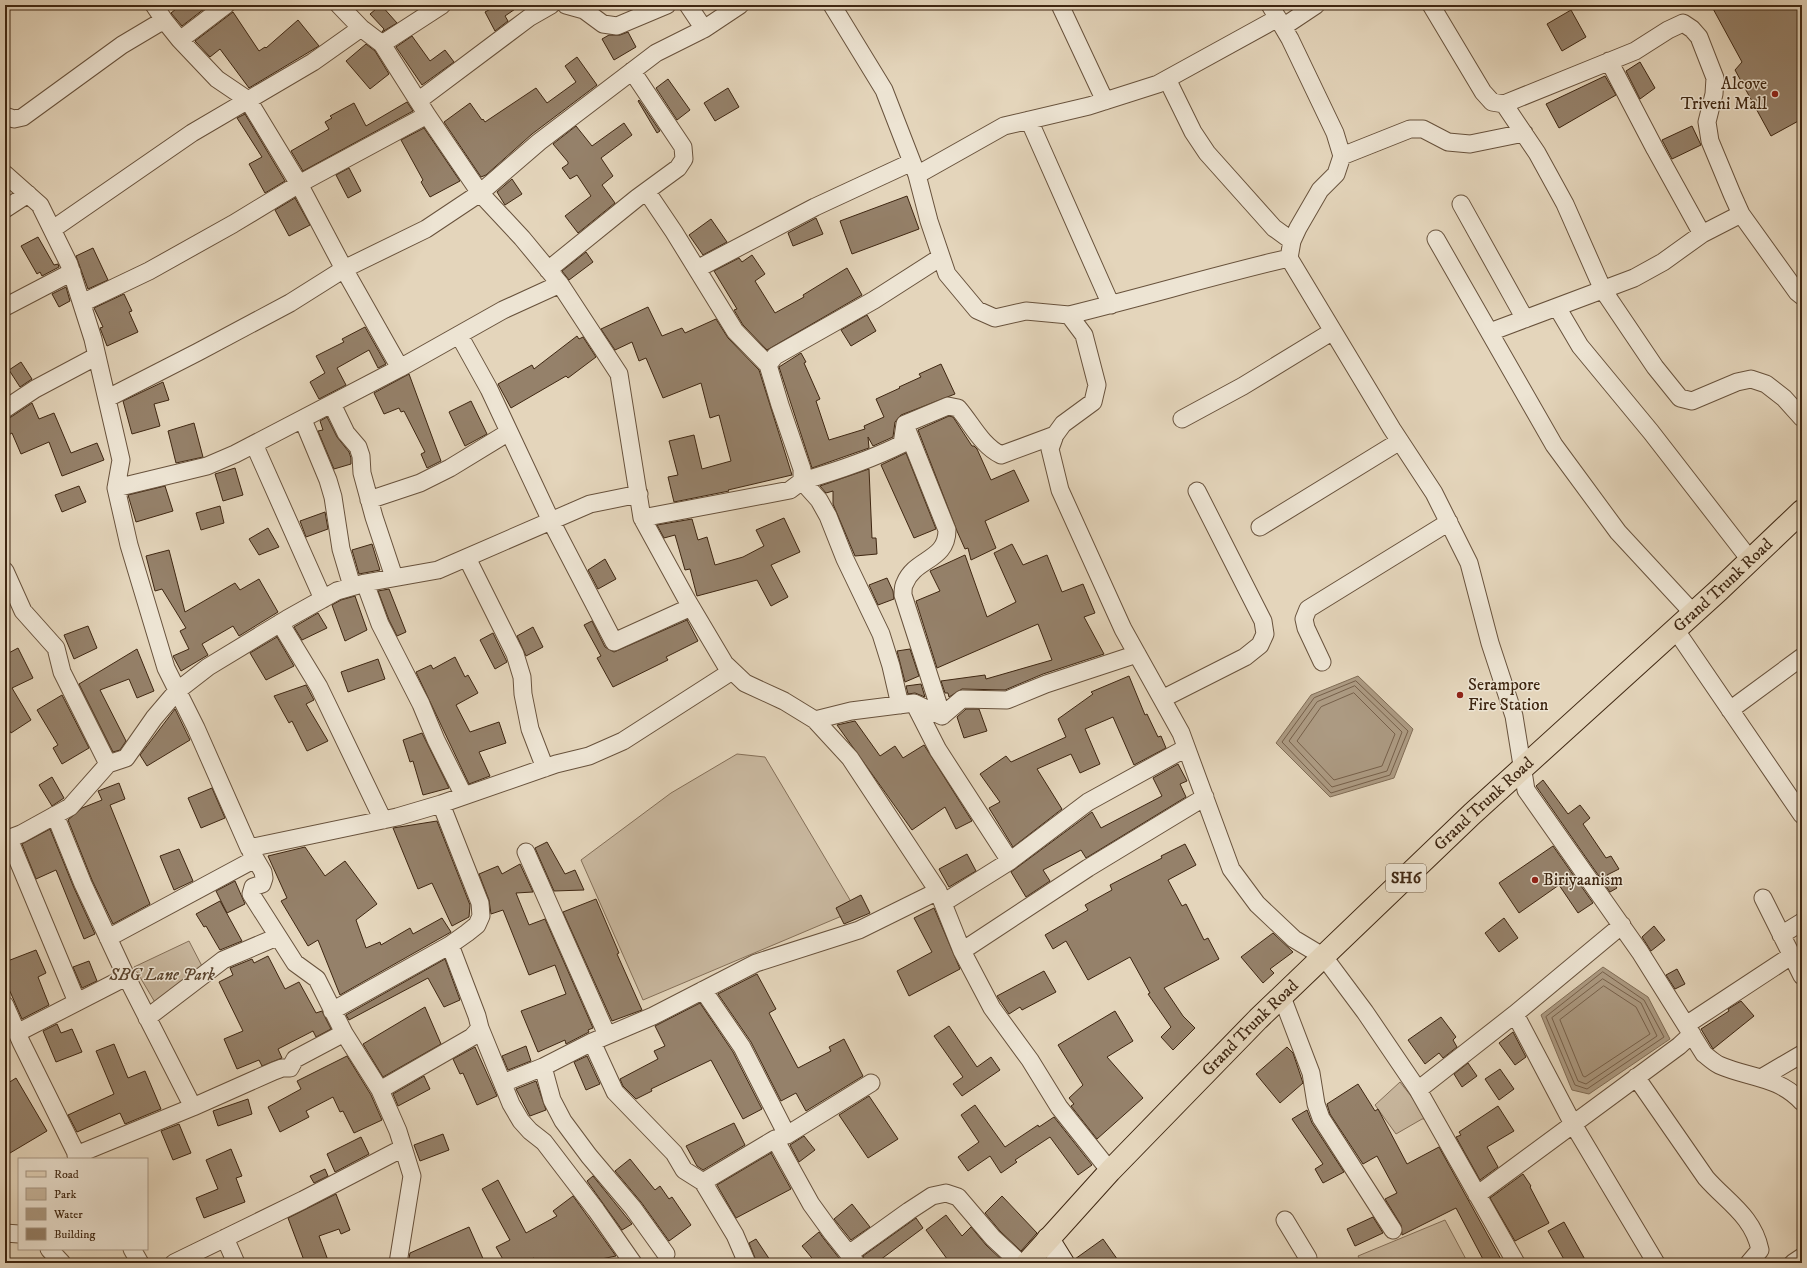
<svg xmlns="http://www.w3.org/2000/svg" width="1807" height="1268" viewBox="0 0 1807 1268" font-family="'IM FELL DW Pica',serif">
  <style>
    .green { fill: #c8b79e; stroke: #846f58 }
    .water { fill: #ac9a82; stroke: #806c55 }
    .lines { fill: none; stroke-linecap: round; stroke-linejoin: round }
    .shore { stroke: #76604a; stroke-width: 1 }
    .building { fill: #95816a; stroke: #3f2712 }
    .street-casing { stroke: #68523c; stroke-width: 19 }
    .secondary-casing { stroke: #3f2712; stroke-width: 24 }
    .primary-casing { stroke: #3f2712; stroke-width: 24 }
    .street { stroke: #ede4d3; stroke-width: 17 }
    .secondary { stroke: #ede4d3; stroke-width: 22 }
    .primary { stroke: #e4d5bb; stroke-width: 22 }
    .poi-dot { fill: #8f2418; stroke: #ede4d3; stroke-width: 1.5 }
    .labels { text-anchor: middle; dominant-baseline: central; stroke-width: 3; stroke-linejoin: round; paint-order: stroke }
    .shield { fill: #ede4d3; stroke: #73604c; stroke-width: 1 }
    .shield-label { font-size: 16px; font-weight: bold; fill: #3f2712 }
    .poi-label { font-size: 17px; fill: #3f2712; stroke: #ede4d3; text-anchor: start }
    .street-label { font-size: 17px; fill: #3f2712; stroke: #ede4d3 }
    .park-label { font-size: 17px; font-style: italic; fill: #5a442e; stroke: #ede4d3 }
  </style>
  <rect width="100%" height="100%" fill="#e4d5bb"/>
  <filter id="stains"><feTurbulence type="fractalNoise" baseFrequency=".005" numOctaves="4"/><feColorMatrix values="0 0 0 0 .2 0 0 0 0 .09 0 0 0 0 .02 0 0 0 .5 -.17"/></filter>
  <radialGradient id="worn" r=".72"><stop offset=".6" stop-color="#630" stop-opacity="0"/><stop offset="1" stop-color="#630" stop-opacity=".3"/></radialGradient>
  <path class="green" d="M737 754 765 757 856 910 643 1000 581 860 671 793Z
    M189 941 203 968 156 1004 134 967Z
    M1400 1082 1429 1119H1422L1396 1134 1375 1105Z
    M1445 1220 1468 1263H1362L1358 1256Z"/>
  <path class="water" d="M1358 676 1413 729 1394 778 1330 797 1276 743 1311 695Z
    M1603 967 1648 997 1670 1039 1589 1094 1572 1090 1541 1015Z"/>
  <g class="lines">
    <path class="shore" d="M1356 681 1408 731 1390 775 1331 793 1282 742 1314 698Z
      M1355 686 1402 732 1387 771 1332 787 1289 741 1317 702Z
      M1354 693 1395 734 1382 766 1334 780 1297 741 1321 707Z
      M1603 972 1644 1000 1664 1037 1587 1089 1575 1085 1546 1017Z
      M1603 979 1641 1003 1657 1036 1586 1084 1578 1081 1552 1018Z
      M1604 986 1636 1007 1650 1034 1585 1077 1583 1076 1560 1020Z"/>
  </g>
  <path class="building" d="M181 5H201L204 9 182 26 171 13Z
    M381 5 397 23 382 32 384 29 370 14Z
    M498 5H521L505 16 508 21 495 31 485 12Z
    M1711 5H1802V119L1771 136 1735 70 1742 62Z
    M1571 10 1586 37 1562 51 1547 24Z
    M233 12 259 51 265 47 266 48 298 20 319 46 249 88 220 49 210 57 195 41Z
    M628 32 636 47 614 60 602 39 609 35H620Z
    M412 36 430 61 445 50 454 62 422 85 396 47Z
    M366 44 375 51 389 74 370 89 346 61Z
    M577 57 597 85 532 134 486 175 481 177 444 122 470 103 482 120 483 119 485 122 536 88 547 103 576 82 565 66Z
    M1640 62 1655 88 1640 99 1626 71Z
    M1605 76 1616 95 1559 128 1546 104Z
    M668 79 690 110 677 120 656 88Z
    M728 88 739 107 715 121 704 103Z
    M639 100 660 131 657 133 638 101Z
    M407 102 413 111 303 171 291 151 329 129 325 122 332 118 330 116 354 103 366 126Z
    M245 114 285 181 265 193 249 164 262 157 237 118Z
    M624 123 632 135 601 158 613 176 602 185 615 203 578 233 565 216 591 196 577 175 570 179 562 168 568 164V162L553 144 576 126 592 146Z
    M1692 126 1701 145 1672 159 1662 140Z
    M424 128 460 181 430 197 421 182 423 180 401 140Z
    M349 168 361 191 348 198 336 175Z
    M512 179 522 194 505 205 497 192Z
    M907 196 919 229 852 254 840 221Z
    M295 198 310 225 289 236 275 210Z
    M816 218 823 234 793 246 788 233Z
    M711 219 727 242 703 255 689 235Z
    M38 237 54 265 58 264 59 267 42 276 40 272 37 274 21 246Z
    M93 248 108 280 88 289 76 256Z
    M586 252 593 262 569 280 562 271Z
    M752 255 765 274 755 281 775 313 804 297 803 295 847 268 862 295 767 350 743 325 734 310 737 309 714 271 739 258 742 262Z
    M66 287 70 301 59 307 52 294Z
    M124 294 132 311 129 312 138 332 107 346 100 328 103 327 94 308Z
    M648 307 662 336 682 328 685 333 716 319 728 338 759 370 792 475 728 490 729 491 674 502 668 477 678 475 669 441 694 435 702 469 731 461 719 415 710 418 701 383 663 398 646 358 639 361 632 342 615 350 601 329Z
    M867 315 876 331 851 346 841 330Z
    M365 327 386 364 378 368 369 350 337 368 346 385 319 399 310 382 325 373 316 356 344 342 342 339Z
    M577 336 579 339 583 337 596 357 568 378 566 376 511 408 498 384 532 365 534 369Z
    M801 353 806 362 804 363 820 399 816 401 829 440 865 429 864 426 884 417 876 399 900 388 899 387 921 377 919 374 941 364 955 394 901 415 895 422 893 437 873 446 868 437 869 448 812 468 779 367Z
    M21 362 32 379 20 387 9 370Z
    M409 374 441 461 427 468 421 454 425 452 404 411 401 412 399 408 384 414 374 393Z
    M163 382 169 400 154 404 160 426 132 434 123 401Z
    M471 401 487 434 465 446 449 412Z
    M32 403 39 419 54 413 71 453 97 443 104 460 62 476 49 442 21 454 12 433 5 437V419L11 417Z
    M949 416 953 417 972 446H974L977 449 991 480 1014 470 1029 501 985 521 996 548 971 560 968 548 965 549 957 531 918 430Z
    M327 417 337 437 349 452 351 458V464L334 469 318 431 323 430 320 421Z
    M194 423 203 457 176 463 168 431Z
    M906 453 936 529 914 538 881 465Z
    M235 468 243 495 223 501 215 474Z
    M869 469 872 538H876L877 554 855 556 833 504V491L826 493 820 486Z
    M79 486 86 502 62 512 55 495Z
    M165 486 173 511 136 522 128 495Z
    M220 506 224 523 201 530 196 513Z
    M325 512 328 529 306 537 300 521Z
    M784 518 800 552 771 565 788 597 771 606 757 580 697 596 690 569 685 570 675 535 664 538 657 525 692 519 698 540 707 537 715 565 743 557 764 546 756 530Z
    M268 528 279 547 259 555 249 539Z
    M372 544 380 570 359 574 352 550Z
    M1012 544 1023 565 1047 555 1062 592 1083 584 1095 613 1084 617 1104 654 1043 674 1005 690 962 689 949 697 948 693H945L941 681 985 675 986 679 1052 660 1038 624 937 668 916 601 940 591 930 571 965 555 987 617 1016 602 994 553Z
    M169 550 185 612 235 583 240 590 259 579 278 612 239 636 233 626 202 644 208 655 181 671 173 656 189 649 180 631 186 628 162 589 155 591 146 556Z
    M605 559 616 579 598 589 588 570Z
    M887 578 893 591 894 599 878 605 869 585Z
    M389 589 406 632 397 636 389 620 378 591Z
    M355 596 367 630 345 641 332 605 341 600Z
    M318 613 327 628 302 640 294 627Z
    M687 620 698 641 666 657 668 660 613 687 597 658 601 656 584 625 592 621 605 647 614 652Z
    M88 626 97 648 74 659 64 635Z
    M533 627 543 647 526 656 517 636Z
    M493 633 507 662 495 669 480 640Z
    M277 637 294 666 266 680 250 653Z
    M18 648 33 678 12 688 31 720 11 733 5 723V655Z
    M137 649 154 691 137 698 129 679 100 690 126 741 120 750 113 752 79 684Z
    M910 649 919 676 905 682 897 651Z
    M455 657 465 677 468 675 478 693 456 705 470 732 499 722 506 743 479 752 490 776 469 784 416 672 431 665 433 669Z
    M378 659 385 679 348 692 341 672Z
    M1129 676 1145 715 1147 714 1158 737 1161 736 1166 748 1134 765 1113 717 1085 729 1100 764 1080 773 1071 754 1037 769 1062 809 1013 847 989 808 1000 802 980 774 1006 756 1011 762 1066 737 1058 719 1093 694 1091 692Z
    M921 684 925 697 915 693 908 694 906 686Z
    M306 685 314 700 306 704 328 741 307 751 292 721 289 723 274 696Z
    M62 695 89 748 62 764 53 748 58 745 37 710Z
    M175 709 190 740 147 766 140 755Z
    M966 709H979L987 731 964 738 957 717Z
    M855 721 880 756 895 746 903 758 924 745 972 821 956 829 945 807 912 830 837 725Z
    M422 733 449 788 423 795 413 761 410 762 403 740Z
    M1178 764 1187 781 1180 784 1186 797 1086 858 1081 850 1043 870 1050 881 1026 897 1011 872 1092 812 1101 828 1162 796 1153 778Z
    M52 777 64 798 52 806 39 785Z
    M1543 780 1568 814 1580 805 1590 818 1583 824 1606 858 1611 856 1619 869 1607 875 1617 888 1610 892 1536 786Z
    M119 783 125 799 110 805 150 904 113 924 92 880 68 820 82 808 102 800 98 791Z
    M212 788 225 818 201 828 188 798Z
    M437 821 470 905 469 917 452 926 432 883 418 889 393 828Z
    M50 829 74 888 95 934 84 939 56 870 36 879 22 844Z
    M547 842 565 874 575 870 584 890 554 891 535 848Z
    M1185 844 1196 865 1168 880 1182 906 1186 904 1204 940 1208 938 1219 959 1164 988 1183 1016 1195 1028 1173 1050 1161 1037 1171 1027 1148 994 1150 993 1130 957 1088 980 1066 941 1053 949 1045 935 1088 910 1085 905 1112 890 1110 885 1162 858 1161 856Z
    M1553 846 1593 903 1578 913 1559 885 1519 913 1499 883Z
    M305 847 325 876 345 861 377 904 356 920 366 948 380 942 381 945 410 928 413 934 442 918 451 932 340 995 318 940 308 946 281 901 287 898 268 856Z
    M179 849 193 881 174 890 160 856Z
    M967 854 976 871 949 887 939 869Z
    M520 864 533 892 516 893 529 925 545 919 593 1028 588 1030 589 1032 566 1044 565 1040 538 1052 521 1011 566 994 555 965 529 975 503 910 491 914 489 900 479 874 498 866 502 874Z
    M235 881 245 904 227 913 216 891Z
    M861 895 870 913 844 924 836 908Z
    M596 899 619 953 617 954 642 1010 612 1021 563 912Z
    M220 901 242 941 220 950 206 926 204 927 196 914Z
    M934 908 960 969 909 996 897 971 932 952 914 918Z
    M1504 918 1518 938 1499 952 1485 933Z
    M1654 926 1665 940 1651 951 1642 937Z
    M1273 933 1293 952 1270 969 1274 973 1263 983 1241 957Z
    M36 950 46 973 38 977 49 1005 22 1019 5 980V962Z
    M268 956 285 989 299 982 316 1013 322 1011 331 1029 316 1037 313 1031 278 1049 282 1058 262 1066 259 1060 237 1069 224 1039 243 1031 219 982 233 975 230 968 252 959 254 963Z
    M445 959 460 1000 444 1007 428 978 349 1020 346 1015Z
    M89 961 97 981 82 988 73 967Z
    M1677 969 1685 984 1675 989 1666 975Z
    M1044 971 1056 992 1022 1010 1020 1007 1009 1014 997 996Z
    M757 974 776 1009 769 1013 798 1068 831 1051 829 1047 844 1039 863 1076 806 1111 796 1093 781 1101 751 1042 718 994Z
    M1741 1001 1754 1016 1713 1049 1701 1029 1729 1011 1728 1009Z
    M700 1003 733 1052 762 1109 743 1119 711 1060 651 1089 652 1091 636 1099 623 1086 620 1079 658 1059 654 1051 665 1046 655 1026Z
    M425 1007 441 1044 383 1077 363 1044Z
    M1115 1011 1133 1041 1107 1057 1143 1098 1097 1139 1071 1106 1074 1104 1069 1098 1083 1085 1058 1045Z
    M1441 1017 1456 1037 1453 1040 1457 1047 1443 1058 1439 1053 1425 1064 1408 1040Z
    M57 1024 61 1033 72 1029 82 1052 56 1062 43 1031Z
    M949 1026 977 1067 991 1057 1000 1070 962 1096 953 1084 963 1077 934 1036Z
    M1513 1032 1526 1057 1515 1065 1499 1043Z
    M114 1044 128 1078 145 1071 161 1109 125 1124 120 1113 77 1132 68 1115 114 1094 96 1051Z
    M526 1046 531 1061 508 1070 502 1056Z
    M475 1047 497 1096 477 1105 463 1073 460 1074 453 1059Z
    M1287 1047 1293 1053 1303 1083 1280 1103 1256 1074Z
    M347 1056 371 1095 382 1120 354 1133 343 1111 340 1112 333 1097 306 1111 309 1117 280 1132 268 1107 301 1089 297 1081Z
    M587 1056 600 1084 586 1090 574 1062Z
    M1468 1063 1477 1076 1462 1087 1454 1074Z
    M1500 1069 1514 1089 1499 1100 1485 1079Z
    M424 1076 430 1089 398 1106 393 1094Z
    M16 1078 47 1131 5 1156V1085Z
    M536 1081 546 1110 530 1116 516 1089Z
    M1358 1084 1375 1111 1378 1109 1407 1164 1439 1147 1503 1263H1485L1456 1208 1402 1235 1401 1225 1385 1199 1397 1193 1377 1156 1363 1164 1330 1114 1327 1104Z
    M869 1096 898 1139 868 1158 839 1115Z
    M248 1099 252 1114 218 1126 213 1111Z
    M975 1105 1005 1147 1038 1125 1039 1127 1054 1117 1092 1165 1078 1175 1050 1137 1015 1160 1017 1162 1001 1173 990 1156 968 1171 958 1157 979 1142 961 1115Z
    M1498 1106 1514 1131 1487 1147 1498 1167 1480 1180 1456 1137 1461 1135 1459 1132Z
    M1307 1110 1312 1123 1344 1172 1323 1183 1315 1169 1323 1164 1292 1119Z
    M734 1123 745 1145 703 1170 697 1166 686 1146Z
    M179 1124 191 1153 173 1160 161 1131Z
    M443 1134 449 1150 420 1161 414 1145Z
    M804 1136 815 1150 799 1162 790 1145Z
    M361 1137 369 1154 335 1172 327 1154Z
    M231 1149 242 1176 236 1178 245 1202 204 1218 196 1198 218 1189 206 1160Z
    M771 1153 791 1189 736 1218 717 1185Z
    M630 1159 655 1190 660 1186 669 1199 672 1197 691 1225 669 1241 641 1202 615 1171Z
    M325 1169 328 1176 314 1183 310 1176Z
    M1523 1174 1531 1186 1530 1187 1549 1223 1515 1241 1490 1198Z
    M593 1176 632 1224 622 1230 587 1181Z
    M498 1180 526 1233 557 1216 553 1211 573 1196 616 1256 582 1263H537L534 1258 523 1263H505L496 1247 510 1240 482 1189Z
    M336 1194 350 1230 341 1234 339 1229 319 1236 329 1263H305L288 1218Z
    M1002 1196 1037 1233 1021 1251 1000 1231 985 1213Z
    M852 1204 870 1227 851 1240 834 1219Z
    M946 1215 962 1236 971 1227 986 1245 1005 1263H950L926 1230Z
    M1373 1217 1383 1233 1355 1246 1347 1229Z
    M916 1218 923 1228 876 1263H866L863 1256Z
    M1564 1222 1587 1263H1566L1548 1231Z
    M469 1227 485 1263H408L410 1253Z
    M819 1232 824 1239 843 1263H816L802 1246Z
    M756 1239 772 1263H757L749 1243Z
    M1103 1239 1120 1263H1075V1259Z"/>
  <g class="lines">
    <g class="street-casing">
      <path id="street" d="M154 5 164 20
        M339 5 361 28 382 44 427 115 480 193 522 238 560 284 619 374 642 518 687 600 725 664 745 683 784 701 815 720 850 758 938 891 962 951 992 1008 1030 1060 1059 1107 1110 1171
        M566 5 584 10 603 24 617 26 667 5
        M688 5 704 29
        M832 5 884 90 917 175 929 221 947 274 977 310 995 318 1026 311 1069 315 1084 335 1097 385 1093 402 1063 424 1055 435 1050 449 1060 490 1123 629 1181 733 1231 869 1257 904 1294 939 1324 957 1365 1012 1418 1090 1516 1263
        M1060 5 1105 101
        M1270 5 1290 39 1335 133 1342 156 1336 174 1320 190 1298 228 1292 241 1289 258 1392 429 1434 493 1469 563 1490 643 1514 716 1526 790 1640 952 1704 1054C1708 1057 1713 1062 1719 1065 1748 1078 1778 1076 1802 1102
        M1431 5 1483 92 1492 102 1504 104 1635 51 1668 30 1683 23 1692 29 1699 37 1715 78 1714 94 1707 122 1710 141 1732 194 1741 214 1797 292 1802 296
        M1283 27 1316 5
        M180 40 217 79 248 100 299 184 344 269 400 368
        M382 44 442 5
        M1609 61 1655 149 1702 234
        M1167 79 1193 132 1207 153 1274 228 1292 241
        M418 101 530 17 551 5
        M1504 104 1537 153 1565 204 1603 290 1655 367 1680 398 1692 401 1737 382 1751 379 1766 384 1784 398 1802 418
        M5 116 14 119 23 117 122 45 164 20 180 40 226 5
        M1029 120 1111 305
        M1342 156 1410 129H1423L1448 142 1470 144 1524 133
        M5 174 40 205 69 264 93 339 121 460 116 488 129 545 166 668 196 728 249 848 263 872 264 878 262 884 253 887 251 894 295 963 317 979 344 1033 380 1090 398 1131 412 1176 398 1263
        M917 175 1004 126 1089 106 1158 84 1278 18
        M647 192 674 232 735 331 768 365
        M1461 204 1525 319
        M5 209 28 194
        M53 229 192 133 313 62 361 28
        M1436 239 1554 445 1618 532 1693 613
        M697 269 815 207 912 162
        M548 270 637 198 678 168 684 159 683 147 632 71
        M82 303 149 271 233 224 299 184 427 115
        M5 307 72 272
        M1557 307 1580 346 1651 432 1751 561
        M1069 315C1143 297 1216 275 1289 258
        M1490 332 1634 278 1663 262 1702 234 1741 214
        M459 335 489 389 551 521 614 642 691 607
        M108 398 198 352 290 303 344 269 426 229 480 193 539 142 656 53 704 29 740 5
        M332 404 346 433 358 447 361 456 362 473 374 517 394 577
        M5 409 35 389 97 356
        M1182 419 1243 386 1333 331
        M303 420 328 480 333 497 341 549 352 586
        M905 425 947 530C947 561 915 558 905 583 903 586 903 592 903 595L942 716
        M254 444 323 599
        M116 488 207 466 235 454 400 368 503 310 560 284
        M369 500 420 483 450 468 509 432
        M642 518 790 490 802 481V469L780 405 768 365 775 356 874 300 941 257
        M1260 527 1400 441
        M467 558 515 654 522 677 523 694 530 729 545 768
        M5 571 23 611 56 648 62 672 108 764
        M365 583 380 624 421 704 436 740 464 796
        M280 623 319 687 383 820
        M1675 629 1802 815
        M1322 662 1306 628 1304 619 1308 609 1449 522
        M1162 699 1245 657 1260 645 1265 634 1263 621 1197 491
        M914 703 938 750 1010 861
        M900 705 891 666 881 634 845 559 828 516 819 500 802 481C837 471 870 460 902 444L905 424 948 406 958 408C972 424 981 445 1001 455L1055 435
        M1730 710 1802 657
        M815 720 851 711 914 703 942 716 962 699 1007 700 1046 684 1137 654
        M55 815 83 884 124 972 193 1107
        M9 839 77 1002
        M5 840 21 834 70 807 108 764 126 758 154 718 177 691 208 667 287 619 337 591 365 583 438 570 590 504 639 494
        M249 848 397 817 441 804 556 764 589 756 623 741 732 671
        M526 852 607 1035
        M1763 898 1802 976
        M943 903 1010 861 1088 802 1186 748
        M1781 935 1802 922
        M108 938 255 859
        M962 951 1088 868 1205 797
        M703 990 742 1047 787 1135
        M1282 997 1311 1073 1316 1104 1321 1118 1393 1230
        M5 1005 21 1042 79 1159
        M332 1011 450 945 467 933 477 925 481 916 480 903 441 804
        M1515 1014 1622 925
        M147 1018 223 960 277 937
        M1686 1025 1791 956
        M480 1028 511 1104 521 1121 530 1131 544 1142 596 1210 633 1263
        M17 1033 126 977
        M592 1042 615 1092 674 1153 684 1170 703 1182 735 1235 747 1263
        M543 1067 552 1100 563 1121 589 1156 633 1208 666 1254
        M1636 1077 1706 1178C1727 1202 1753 1216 1760 1250L1749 1263
        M1761 1078 1802 1054
        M503 1083 543 1067 592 1042 653 1016 756 963 859 930 938 891
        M380 1090 472 1037 480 1028 477 1016 450 945
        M1418 1090 1515 1014 1573 1124 1656 1263
        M775 1139 811 1204 832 1233 856 1263
        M76 1155 193 1107 274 1071 282 1068H290L295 1059 344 1033
        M703 1182 775 1139 787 1135 871 1083
        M1477 1195 1679 1046 1692 1034
        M1285 1220 1308 1258V1263
        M5 1233 19 1234
        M225 1238 236 1263
        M49 1249 62 1263
        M132 1249 140 1263
        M849 1254 909 1211 932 1196 946 1193 958 1197 993 1238 1020 1263
        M174 1263 303 1200 403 1148
        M1793 1263 1802 1257"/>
    </g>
    <g class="secondary-casing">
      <path id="secondary" d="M1048 1239 1063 1263"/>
    </g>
    <g class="primary-casing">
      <g id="primary">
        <path id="s1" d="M1027 1263 1110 1171 1258 1019 1472 814 1719 590 1802 511"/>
      </g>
    </g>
    <use href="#street" class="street"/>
    <use href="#secondary" class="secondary"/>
    <use href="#primary" class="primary"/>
  </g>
  <g class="poi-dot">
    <circle cx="1775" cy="94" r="4"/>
    <circle cx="1460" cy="695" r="4"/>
    <circle cx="1535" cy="880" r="4"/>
  </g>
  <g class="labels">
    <rect class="shield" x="1386" y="864" width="40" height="28" rx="3"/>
    <g class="shield-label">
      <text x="1406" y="878">SH6</text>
    </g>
    <g class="poi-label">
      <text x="1767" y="84" text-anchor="end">Alcove<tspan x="1767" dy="20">Triveni Mall</tspan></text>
      <text x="1468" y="685">Serampore<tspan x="1468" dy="20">Fire Station</tspan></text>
      <text x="1543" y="880">Biriyaanism</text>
    </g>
    <g class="street-label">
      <text stroke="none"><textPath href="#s1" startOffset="972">Grand Trunk Road</textPath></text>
      <text stroke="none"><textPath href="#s1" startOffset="648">Grand Trunk Road</textPath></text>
      <text stroke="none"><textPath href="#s1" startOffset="324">Grand Trunk Road</textPath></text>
    </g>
    <g class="park-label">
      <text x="162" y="975">SBG Lane Park</text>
    </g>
  </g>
  <rect width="1807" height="1268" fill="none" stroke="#e4d5bb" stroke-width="20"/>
  <rect x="6" y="6" width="1795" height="1256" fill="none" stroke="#3f2712" stroke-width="2"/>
  <rect x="10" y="10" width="1787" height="1248" fill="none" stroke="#3f2712"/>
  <rect x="18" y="1158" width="130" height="92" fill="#ede4d3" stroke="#a79886"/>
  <rect x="26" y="1171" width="20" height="6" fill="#e4d5bb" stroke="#a79886"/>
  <text x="54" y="1178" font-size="12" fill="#3f2712">Road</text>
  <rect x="26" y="1188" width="20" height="12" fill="#c8b79e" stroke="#a79886"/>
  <text x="54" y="1198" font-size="12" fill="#3f2712">Park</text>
  <rect x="26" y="1208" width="20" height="12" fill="#ac9a82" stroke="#a79886"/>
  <text x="54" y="1218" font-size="12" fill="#3f2712">Water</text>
  <rect x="26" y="1228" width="20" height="12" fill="#95816a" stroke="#a79886"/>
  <text x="54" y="1238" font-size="12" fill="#3f2712">Building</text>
  <rect width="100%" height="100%" filter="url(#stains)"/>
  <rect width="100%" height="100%" fill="url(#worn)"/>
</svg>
